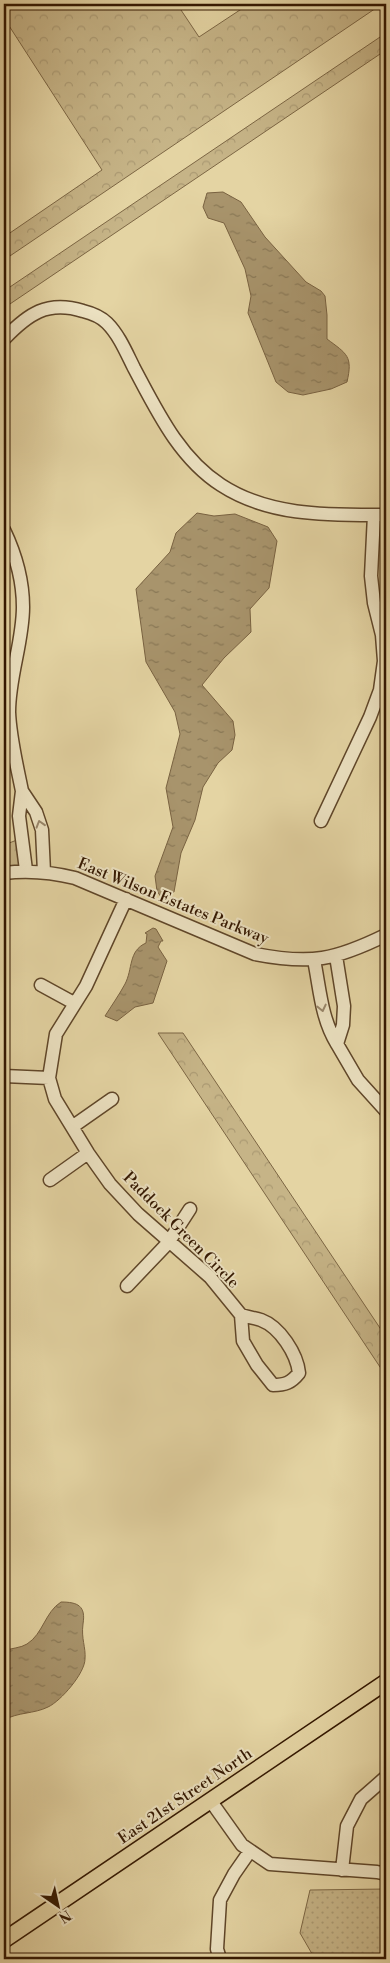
<svg xmlns="http://www.w3.org/2000/svg" width="390" height="1963" viewBox="0 0 390 1963" font-family="'Libre Bodoni',serif">
  <style>
    .grass { fill: url(#grass-dots); stroke: #7c6644 }
    .forest { fill: url(#forest-crowns); stroke: #7c6644 }
    .water { fill: url(#water-ripples); stroke: #796241 }
    .lines { fill: none; stroke-linecap: round; stroke-linejoin: round }
    .minor-casing { stroke: #5f4629; stroke-width: 15 }
    .major-casing { stroke: #331700; stroke-width: 18 }
    .minor { stroke: #ede3c3; stroke-width: 12 }
    .major { stroke: #e4d4a3; stroke-width: 15 }
    .oneway { stroke: #99876b }
    .labels { text-anchor: middle; dominant-baseline: central; stroke-width: 4; stroke-linejoin: round; paint-order: stroke }
    .street-label { font-size: 16px; fill: #331700; stroke: #ede3c3 }
  </style>
  <defs>
    <pattern id="grass-dots" width="8" height="8" patternUnits="userSpaceOnUse" patternTransform="scale(1.25)"><rect width="8" height="8" fill="#c6b487"/><path d="M2 2h.1M6 6h.1" fill="none" stroke="#ab9a73" stroke-width="1.8" stroke-linecap="round"/></pattern>
    <pattern id="forest-crowns" width="20" height="18" patternUnits="userSpaceOnUse" patternTransform="scale(1.25)"><rect width="20" height="18" fill="#c6b487"/><path d="M2 6a3 3 0 1 1 6 0M12 15a3 3 0 1 1 6 0" fill="none" stroke="#ab9a73"/></pattern>
    <pattern id="water-ripples" width="26" height="14" patternUnits="userSpaceOnUse" patternTransform="scale(1.25)"><rect width="26" height="14" fill="#a8946c"/><path d="M2 4q2-2 4 0t4 0M15 11q2-2 4 0t4 0" fill="none" stroke="#897856"/></pattern>
  </defs>
  <rect width="100%" height="100%" fill="#e4d4a3"/>
  <filter id="stains"><feTurbulence type="fractalNoise" baseFrequency=".004" numOctaves="4"/><feColorMatrix values="0 0 0 0 .2 0 0 0 0 .09 0 0 0 0 .02 0 0 0 .5 -.17"/></filter>
  <radialGradient id="worn" r=".72"><stop offset=".6" stop-color="#630" stop-opacity="0"/><stop offset="1" stop-color="#630" stop-opacity=".3"/></radialGradient>
  <path class="grass" d="M386 1889V1959H315L300 1933 310 1890Z"/>
  <path class="forest" d="M4 4H177L199 37 249 4H382L4 260V237L102 170 4 18Z
    M386 33V50L4 308V291Z
    M22 838 26 870 4 867V845Z
    M158 1033H183L386 1337V1376Z"/>
  <path class="water" d="M223 192 241 202 265 237 306 282 321 291 325 296 327 315V339C347 354 353 356 347 382L331 389 303 395 288 392 276 382 248 313 251 296 245 269 224 223 208 218 203 207 207 193Z
    M197 513 214 516 235 514 268 527 277 541 269 588 250 609 251 632 224 658 202 685 233 721 235 735 232 750 218 763 203 787 195 820 181 853 174 892 165 898 161 897 157 891 155 876 173 827 166 788 180 734 175 712 146 662 136 589 170 552 176 533Z
    M153 928 156 929 163 941H161L158 947 167 961 153 1003 135 1007 117 1021 105 1016C112 1005 119 995 125 984 133 969 128 951 146 943L147 934 145 933Z
    M61 1602C78 1602 86 1606 83 1624 81 1639 86 1647 85 1659 85 1673 61 1701 48 1707 34 1714 18 1712 4 1720V1651C11 1648 21 1648 27 1644 43 1634 45 1612 61 1602Z"/>
  <g class="lines">
    <g class="minor-casing">
      <path id="minor" d="M4 339C28 314 47 300 83 311 91 313 101 317 107 323 119 335 126 352 134 368 157 411 179 458 221 485 270 517 330 515 386 515
        M4 530C15 553 23 580 23 607 23 642 9 676 9 712 10 738 17 766 22 791
        M321 821 370 717 380 690 384 661 382 635 374 603 371 576 374 515
        M26 870 19 816 22 791 36 812 42 830 44 872
        M4 873C29 870 51 872 75 878L255 954C311 965 335 960 386 935
        M126 899 86 986 56 1034 49 1078 55 1099 88 1153 110 1184 138 1214 210 1277 241 1315 243 1341 257 1365 273 1385C285 1385 291 1383 299 1373 297 1354 280 1327 261 1320 255 1318 247 1317 241 1315
        M314 960C320 989 321 1018 337 1044L343 1025 344 1006 336 956
        M41 985 74 1003
        M337 1044 358 1080 386 1111
        M4 1076 49 1078
        M72 1127 112 1099
        M50 1180 88 1153
        M127 1286 168 1243 190 1209
        M210 1800 242 1845 270 1864 377 1872 386 1874
        M342 1870 347 1826 361 1799 386 1777
        M220 1959 217 1949 220 1900 234 1874 250 1851"/>
    </g>
    <g class="major-casing">
      <path id="major" d="M4 1940 386 1682"/>
    </g>
    <use href="#minor" class="minor"/>
    <use href="#major" class="major"/>
  </g>
  <defs><path id="oneway-chevron" d="M-2-3.5L2.5 0L-2 3.5" fill="none" stroke-width="1.6" stroke-linecap="round" stroke-linejoin="round" transform="scale(1.25)"/></defs>
  <g class="oneway">
    <use href="#oneway-chevron" transform="translate(40 824) rotate(-107)"/>
    <use href="#oneway-chevron" transform="translate(322 1008) rotate(77)"/>
  </g>
  <g class="labels">
    <g class="street-label">
      <text transform="translate(173 901) rotate(22)">East Wilson Estates Parkway</text>
      <text transform="translate(181 1230) rotate(45)">Paddock Green Circle</text>
      <text transform="translate(185 1796) rotate(-34)">East 21st Street North</text>
    </g>
  </g>
  <rect width="390" height="1963" fill="none" stroke="#e4d4a3" stroke-width="20"/>
  <rect x="5" y="5" width="380" height="1953" fill="none" stroke="#331700" stroke-width="2.5"/>
  <rect x="10" y="10" width="370" height="1943" fill="none" stroke="#331700"/>
  <g transform="translate(58 1906) rotate(146)" stroke="#ede3c3" stroke-width="4" paint-order="stroke">
  <path d="M0-4L9 19L0 12L-9 19Z" fill="#331700"/>
  <text y="-8" font-size="14" font-weight="bold" text-anchor="middle" fill="#331700">N</text>
  </g>
  <rect width="100%" height="100%" filter="url(#stains)"/>
  <rect width="100%" height="100%" fill="url(#worn)"/>
</svg>
